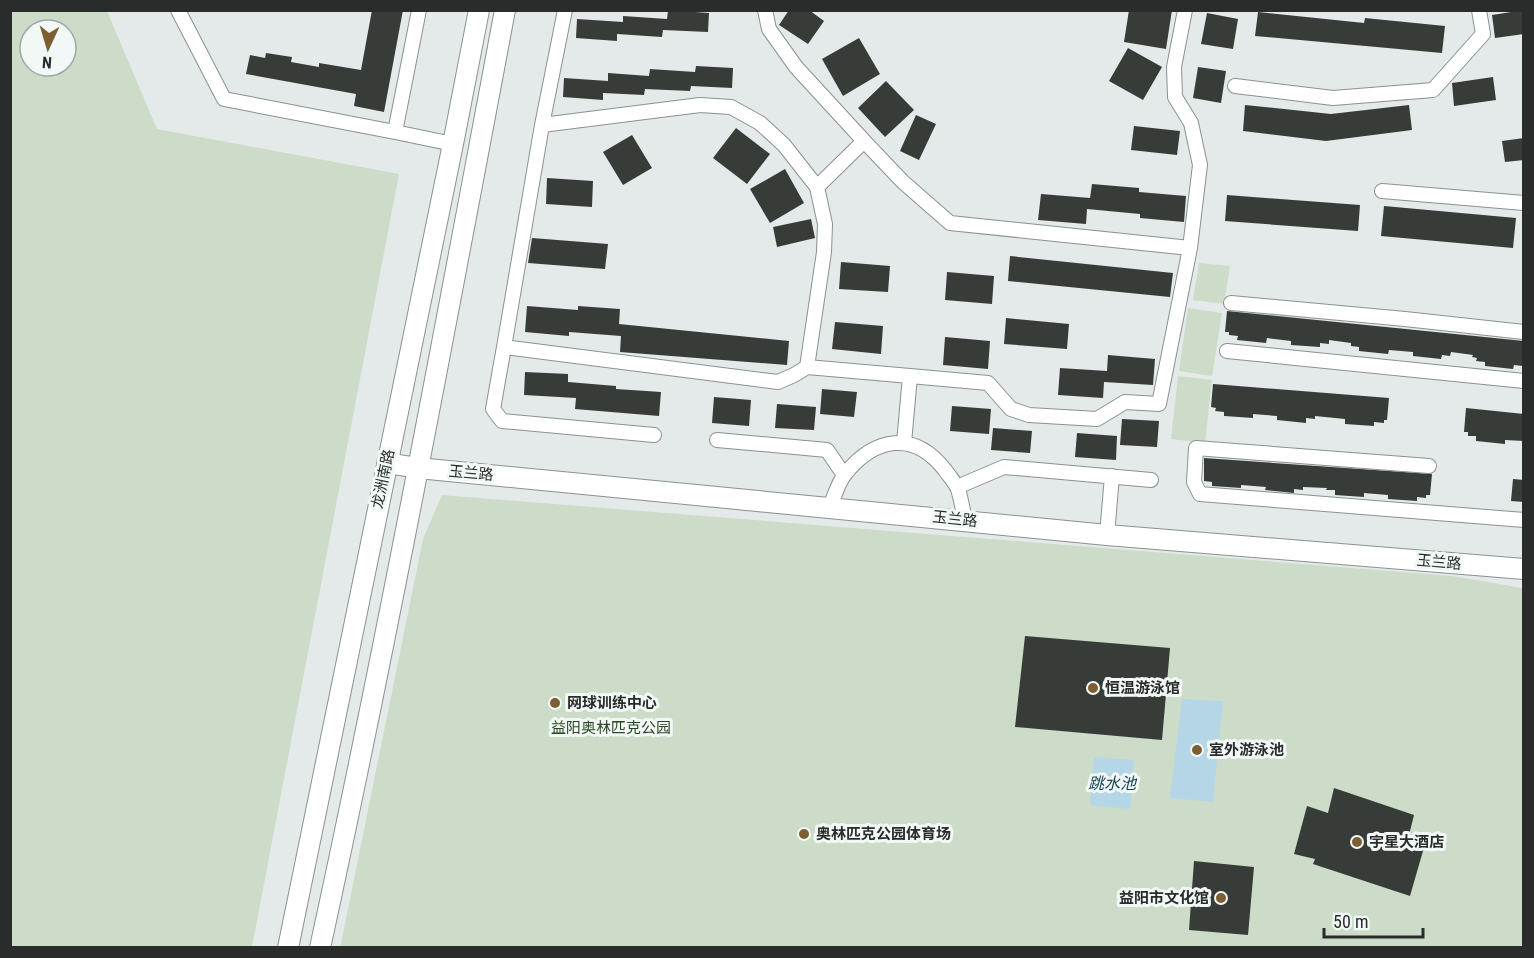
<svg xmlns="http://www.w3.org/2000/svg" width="1534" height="958" viewBox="0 0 1534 958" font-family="'Roboto Condensed','Noto Sans SC',sans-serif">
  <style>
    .green { fill: #cddcc9; fill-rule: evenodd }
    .water { fill: #b4d6e6 }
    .building { fill: #373c39 }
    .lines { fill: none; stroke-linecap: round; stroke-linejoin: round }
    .street-casing { stroke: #8a918f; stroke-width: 16 }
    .secondary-casing { stroke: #8a918f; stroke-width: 22 }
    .street { stroke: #fff; stroke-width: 14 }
    .secondary { stroke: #fff; stroke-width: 20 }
    .poi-dot { fill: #7c5e32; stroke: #f1f8f6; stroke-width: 2 }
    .labels { text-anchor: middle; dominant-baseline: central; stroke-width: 6; stroke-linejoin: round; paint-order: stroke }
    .street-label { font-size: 15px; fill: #2a2c2c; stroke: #f1f8f6 }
    .poi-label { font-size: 15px; font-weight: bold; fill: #2a2c2c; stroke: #f1f8f6; text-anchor: start }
    .park-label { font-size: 15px; fill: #284722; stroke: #f1f8f6 }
    .water-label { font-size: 16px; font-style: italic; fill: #164556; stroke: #f1f8f6 }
  </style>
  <rect width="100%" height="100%" fill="#e4eae9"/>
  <path class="green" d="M10 11H107L157 129 399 174 252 947H11ZM30 30H66V66H30Z
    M1199 263 1230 266 1224 304 1193 300Z
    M1188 308 1222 313 1212 376 1179 371Z
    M1178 376 1212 380 1205 443 1171 439Z
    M442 495 1452 576 1523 588V947L340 948 423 539Z"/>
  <path class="water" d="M1182 699 1223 701 1213 802 1170 798Z
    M1094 757 1134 760 1130 809 1090 805Z"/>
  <path class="building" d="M372 10H403L384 112 354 106 356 94 246 74 250 55 265 58 266 53 292 57 291 62 319 67V63L361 70Z
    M668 10 709 13 708 32 663 30 662 37 617 34V41L576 38 577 19 623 22V16L667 19Z
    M789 10H809L824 21 808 44 779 25Z
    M1129 10H1172L1166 49 1124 42Z
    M1524 10V34L1495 38 1492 15Z
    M1258 12 1364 23 1365 18 1445 26 1442 53 1255 36Z
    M1207 13 1238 19 1233 49 1201 44Z
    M859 38 880 74 843 96 822 59Z
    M1128 48 1162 67 1143 100 1109 81Z
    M696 66 733 68 732 88 691 86 690 91 645 89 644 95 603 93V100L563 97 564 78 608 81V73L649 76 650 69 695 72Z
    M1198 67 1226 71 1221 103 1193 98Z
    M1493 77 1496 100 1454 106 1452 83Z
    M886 81 914 110 885 137 858 108Z
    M1245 105 1331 114 1409 105 1412 130 1326 141 1243 131Z
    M916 115 936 124 919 160 900 151Z
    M1134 126 1180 131 1177 155 1131 150Z
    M736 128 770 154 747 184 713 158Z
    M632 135 652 168 623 185 603 152Z
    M1524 138V160L1505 162 1502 141Z
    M785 169 804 203 770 223 750 189Z
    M547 178 593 181 592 207 546 204Z
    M1092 184 1139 188V192L1186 196 1184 222 1140 218V214L1087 209 1086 224 1038 220 1041 194 1090 198Z
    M1227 195 1360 205 1358 231 1225 221Z
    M1384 206 1516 218 1513 248 1381 236Z
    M811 219 815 238 777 247 773 227Z
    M532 238 608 244 605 269 528 263Z
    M1010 256 1173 273 1170 297 1008 281Z
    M841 262 890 266 888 292 839 289Z
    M947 272 994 276 992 304 945 300Z
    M527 306 578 310V306L620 309 619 324 789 341 787 365 620 352 621 336 569 332V336L525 332Z
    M1227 311 1524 341V364L1523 366 1514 365 1513 369 1485 366V362L1476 361 1477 358 1472 357 1473 355 1451 352 1450 356 1442 355 1441 359 1413 356V352L1389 350 1388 354 1359 351V347L1351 346V343L1329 340V344L1320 343V347L1291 345V341L1267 338 1266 343 1237 340 1238 336 1229 335V332H1225Z
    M1006 318 1069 324 1067 349 1004 344Z
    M835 322 883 326 881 354 832 349Z
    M945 337 990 341 988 369 943 365Z
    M1108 355 1155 359 1153 385 1104 382 1103 398 1058 395 1060 368 1107 371Z
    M525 372 568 374V382L616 386V389L661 392 659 416 575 409 576 398 524 395Z
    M1213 384 1389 398 1387 420H1384V423L1374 422V426L1345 424V419L1315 416V419L1306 418V423L1277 420V416L1253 414V418L1224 416V412L1215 411 1216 408 1211 407Z
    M822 389 857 392 854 417 820 414Z
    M714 397 751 400 749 426 712 423Z
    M777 404 816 407 814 430 775 428Z
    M952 406 991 409 989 434 950 431Z
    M1466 408 1524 414V441L1505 440V444L1476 441V436H1468V432H1464Z
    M1122 419 1159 421 1157 447 1120 445Z
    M993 428 1032 431 1030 453 991 450Z
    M1077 433 1117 436 1116 460 1075 457Z
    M1204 458 1432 474 1430 495H1426V498L1417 497V501L1388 499V495L1364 493V497L1335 495V490H1326L1327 488 1303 487V490L1294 489V493L1265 490 1266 487 1241 485V488L1212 486V482L1204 481Z
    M1513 479 1524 480V502L1511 501Z
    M1025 636 1170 648 1162 740 1015 727Z
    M1334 788 1414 815 1408 839 1425 844 1410 896 1313 864 1315 859 1294 854 1307 806 1328 813Z
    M1194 861 1254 867 1248 935 1189 930Z"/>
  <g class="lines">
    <g class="street-casing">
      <path id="street" d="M178 10 224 99 395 132 419 10
        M765 10 769 29 796 67 864 141
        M1185 10 1174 67 1175 97 1191 123 1200 165 1190 248
        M1235 86 1333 98 1433 90 1483 34 1479 10
        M542 125 565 10
        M395 132 453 144
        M1382 191 1524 203
        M1231 303 1405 319 1524 332
        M504 347 542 125 700 105 731 107 760 123 784 145 817 187
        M1227 351 1524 381
        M654 435 502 421 493 409 504 347 778 382 794 375 807 367
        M717 440 827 450 844 475
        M904 443 910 376 988 383 1011 409 1029 415 1097 419 1125 402 1159 404 1190 248 950 223 903 182 864 141 817 187 825 224 824 252 807 367 910 376
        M1429 466 1196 448 1194 482 1200 494 1524 520
        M957 487 1004 467 1151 480
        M830 507C834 497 838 483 845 474 875 437 914 430 945 470 949 476 955 482 958 489 961 499 963 510 965 521
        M1107 535 1112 476"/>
    </g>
    <g class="secondary-casing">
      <path id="secondary" d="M387 463 418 468 1107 535 1524 569
        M288 948 453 144 479 10
        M320 948C388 636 446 323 505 10"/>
    </g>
    <use href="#street" class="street"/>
    <use href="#secondary" class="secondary"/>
  </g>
  <g class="poi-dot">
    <circle cx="1093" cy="688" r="6"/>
    <circle cx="555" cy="703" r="6"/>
    <circle cx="1197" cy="750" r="6"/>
    <circle cx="804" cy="834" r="6"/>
    <circle cx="1357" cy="842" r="6"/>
    <circle cx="1221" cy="898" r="6"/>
  </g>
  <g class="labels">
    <g class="street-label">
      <text transform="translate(471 473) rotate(5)">玉兰路</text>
      <text transform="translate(383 479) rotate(-78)">龙洲南路</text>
      <text transform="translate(955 519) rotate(6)">玉兰路</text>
      <text transform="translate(1439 562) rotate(5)">玉兰路</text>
    </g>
    <g class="poi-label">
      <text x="1105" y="688">恒温游泳馆</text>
      <text x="567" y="703">网球训练中心</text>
      <text x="1209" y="750">室外游泳池</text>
      <text x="816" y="834">奥林匹克公园体育场</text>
      <text x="1369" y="842">宇星大酒店</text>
      <text x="1209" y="898" text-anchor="end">益阳市文化馆</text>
    </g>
    <g class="park-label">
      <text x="611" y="728">益阳奥林匹克公园</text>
    </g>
    <g class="water-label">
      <text x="1112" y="783">跳水池</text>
    </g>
  </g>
  <rect width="1534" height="958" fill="none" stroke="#2a2c2c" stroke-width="24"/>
  <g transform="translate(48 48) rotate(184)"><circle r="28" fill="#f1f8f6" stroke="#a1a6a5" stroke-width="1.5"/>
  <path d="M0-4.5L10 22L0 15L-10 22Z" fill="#7c5e32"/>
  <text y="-9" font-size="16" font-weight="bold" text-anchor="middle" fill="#2a2c2c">N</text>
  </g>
  <path d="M1324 928v9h99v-9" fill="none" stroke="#2a2c2c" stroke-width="3"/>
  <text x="1333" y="928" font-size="18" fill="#2a2c2c" stroke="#f1f8f6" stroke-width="4.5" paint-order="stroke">50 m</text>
</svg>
